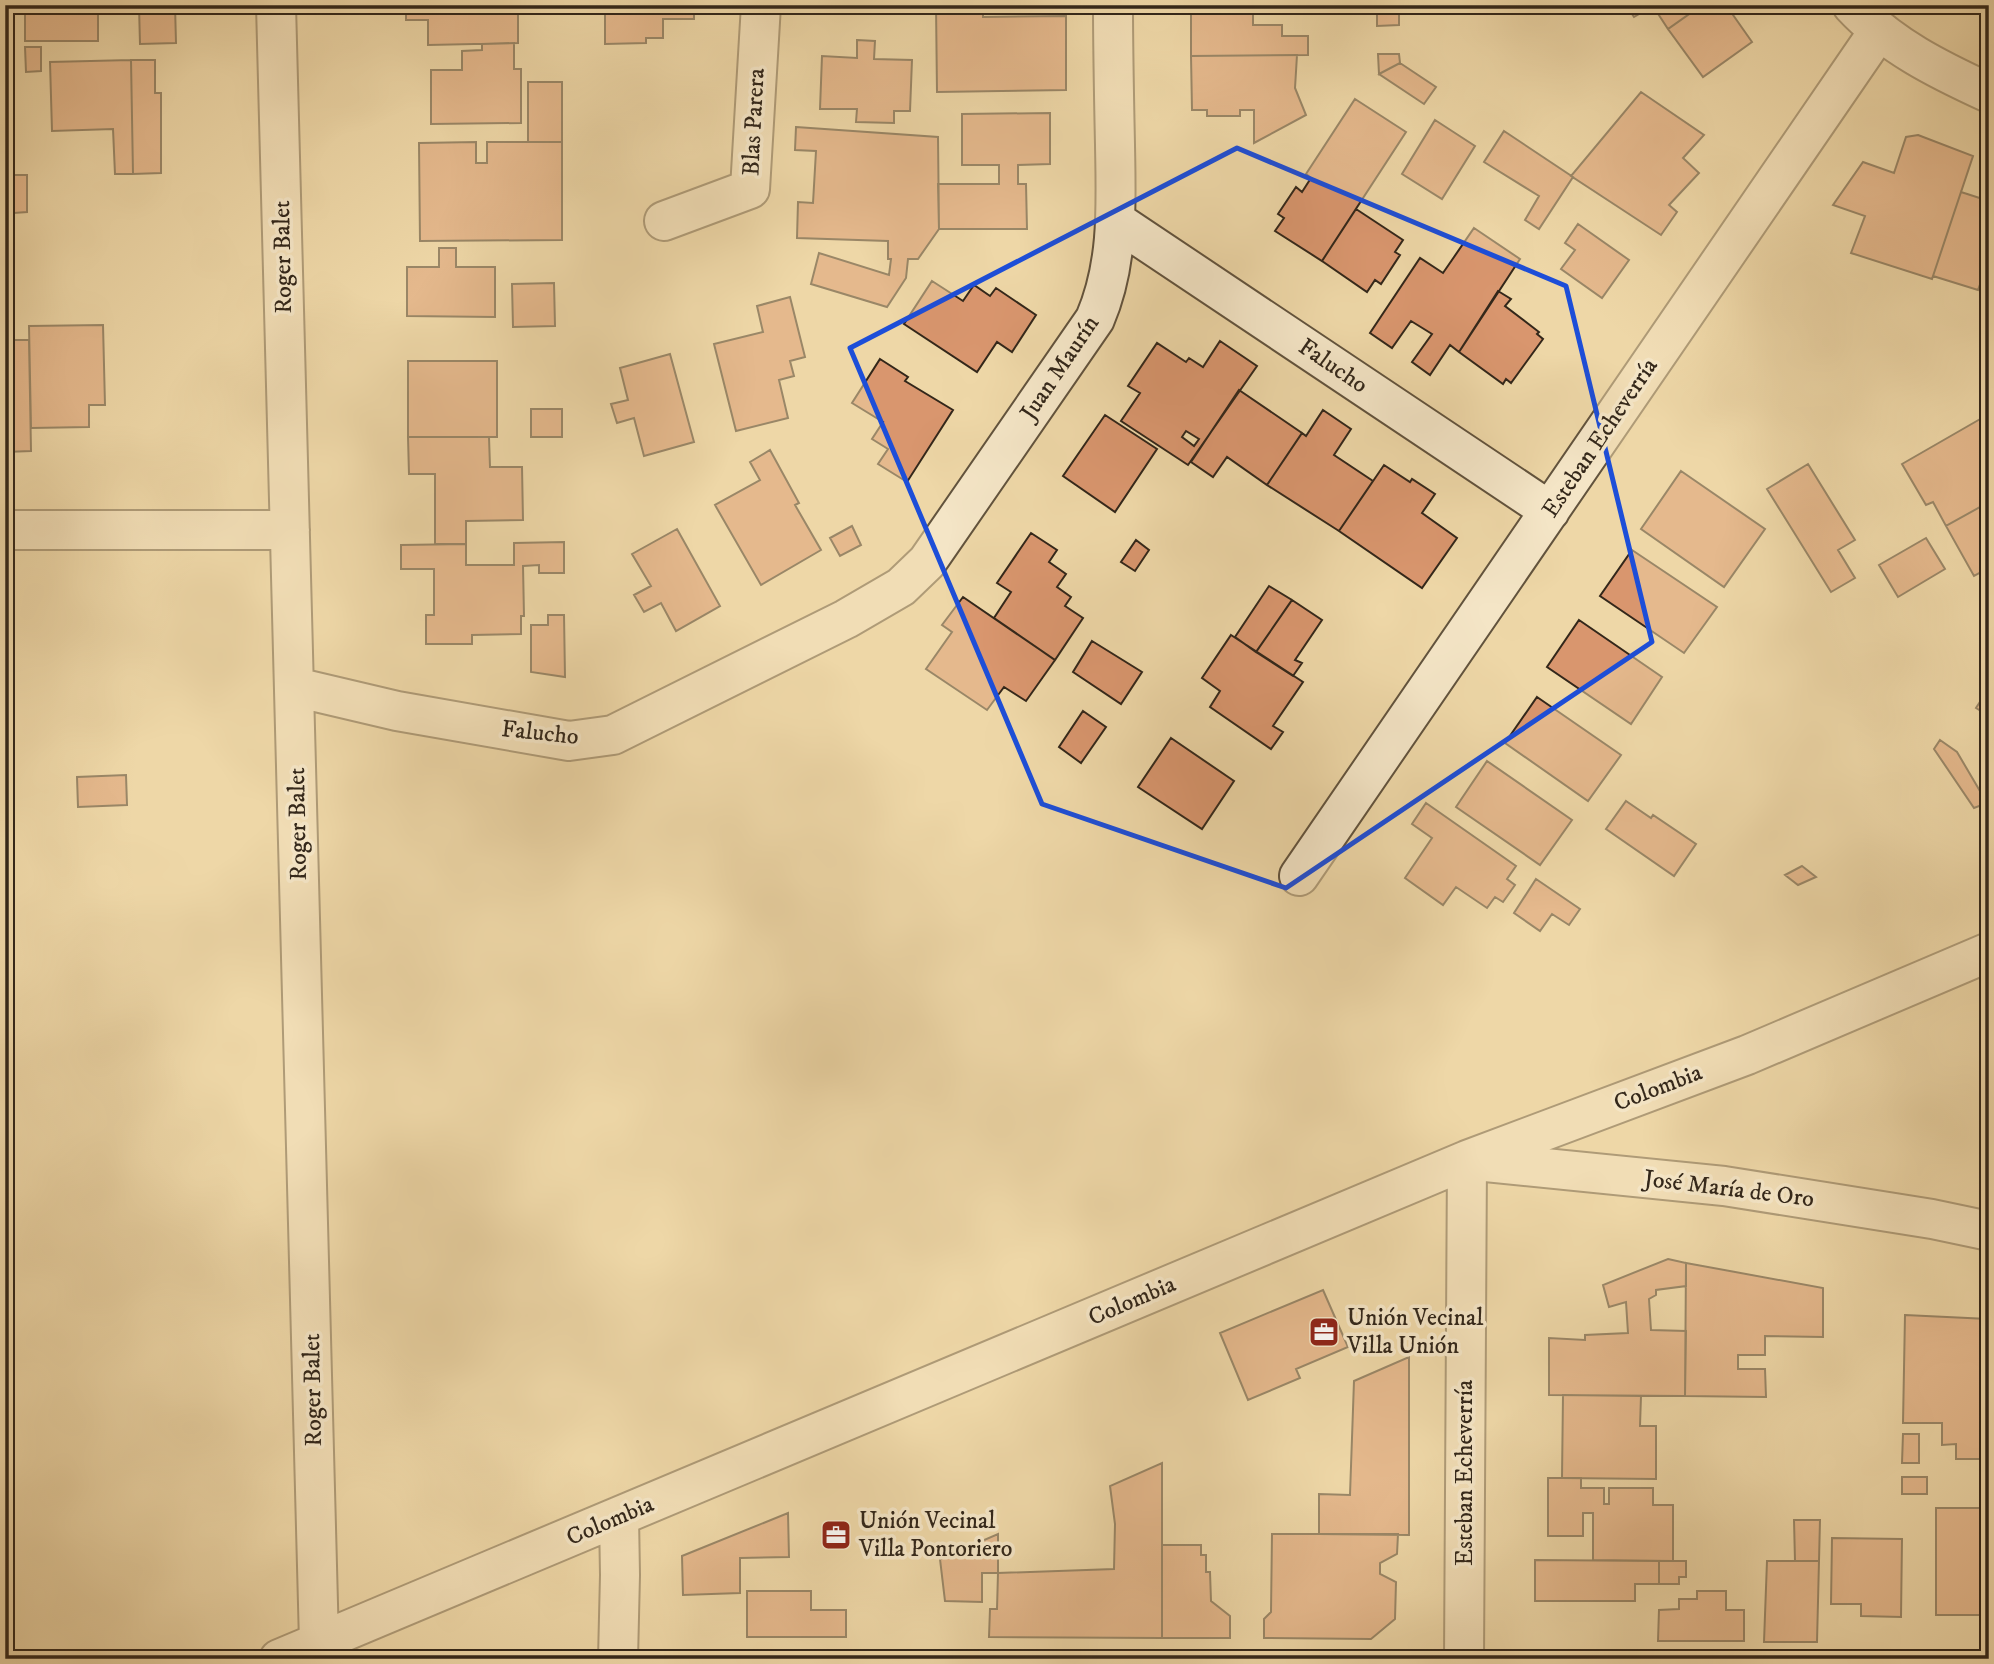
<svg xmlns="http://www.w3.org/2000/svg" width="1994" height="1664" viewBox="0 0 1994 1664" font-family="'IM FELL DW Pica',serif">
  <style>
    .building { fill: #d9966e; stroke: #33271a; stroke-width: 2; fill-rule: evenodd }
    .lines { fill: none; stroke-linecap: round; stroke-linejoin: round }
    .minor-casing { stroke: #62533d; stroke-width: 42 }
    .minor { stroke: #f4e5c6; stroke-width: 38 }
    .marked { fill: none; stroke: #1d4ed8; stroke-width: 5; stroke-linejoin: round }
    .labels { text-anchor: middle; dominant-baseline: central; stroke-width: 7; stroke-linejoin: round; paint-order: stroke }
    .street-label { font-size: 24px; fill: #33271a; stroke: #f4e5c6 }
    .poi-label { font-size: 24px; fill: #33271a; stroke: #f4e5c6; text-anchor: start }
  </style>
  <rect width="100%" height="100%" fill="#eed7a7"/>
  <filter id="stains"><feTurbulence type="fractalNoise" baseFrequency=".00286" numOctaves="4"/><feColorMatrix values="0 0 0 0 .2 0 0 0 0 .09 0 0 0 0 .02 0 0 0 .5 -.17"/></filter>
  <radialGradient id="worn" r=".72"><stop offset=".6" stop-color="#630" stop-opacity="0"/><stop offset="1" stop-color="#630" stop-opacity=".3"/></radialGradient>
  <path class="building" d="M25 5H98V41H25Z
    M175 5 176 43 140 44 139 6Z
    M406 5H518V43L428 45V20H406Z
    M605 5H694V19H663V38H646V43L605 44Z
    M936 5H983V17L1066 16V90L937 92Z
    M1191 5H1253V25H1282V36H1308V55L1191 56Z
    M1377 5H1399V25L1377 26Z
    M1626 5H1702L1668 29 1653 6 1634 17Z
    M1702 5H1726L1752 42 1703 77 1668 29Z
    M857 40 875 41 874 59 912 60 910 111H894V123L856 122 857 109H820L822 56 857 58Z
    M514 43V69H521V123L431 124V70H462V51L482 50V44Z
    M25 47H41V71L26 72Z
    M1378 54H1399L1400 63 1379 74Z
    M1297 55 1295 88 1306 115 1254 143V110H1240V116H1207V110H1192L1191 56Z
    M131 60H155V93H161V173L133 174Z
    M131 60 133 174H115L113 129 52 131 50 62Z
    M1400 63 1436 87 1424 104 1379 74Z
    M528 82H562V142H528Z
    M1641 92 1704 135 1683 158 1699 173 1669 205 1677 212 1661 235 1571 176Z
    M1355 99 1406 132 1322 261 1275 231 1284 218 1278 214 1296 187 1302 192 1311 178 1306 174Z
    M1050 113V164L1018 165V184H1026L1027 229H939L938 184H999V165H962V114Z
    M1435 120 1475 146 1442 199 1402 174Z
    M796 127 938 137 939 229 918 259H908L906 278 887 307 811 284 819 253 889 275 891 259H888V241L797 238 798 202 813 203 816 151 795 150Z
    M1504 131 1573 177 1539 229 1525 220 1539 196 1484 162Z
    M1918 135 1973 156 1932 279 1851 253 1865 216 1833 205 1863 162 1894 173 1906 137Z
    M476 142V163H487V142H562V240L420 241 419 143Z
    M13 175H27V212L14 213Z
    M1961 192 1989 201V265H1987L1978 290 1933 276Z
    M1356 209 1403 240 1395 252 1400 255 1381 284 1375 280 1367 292 1322 261Z
    M1578 224 1629 260 1602 298 1561 269 1575 250 1565 243Z
    M1474 228 1520 259 1459 352 1450 345 1430 375 1412 362 1432 334 1411 321 1392 348 1370 333 1420 258 1443 273Z
    M439 248H456V267H495V317L407 316V267H439Z
    M932 281 963 301 974 285 990 296 996 288 1036 315 1012 352 997 342 977 372 904 324Z
    M554 283 555 326 513 327 512 284Z
    M1498 291 1511 299 1505 306 1539 332 1537 334 1543 339 1511 383 1506 379 1503 384 1459 352Z
    M790 297 805 357 790 361 794 376 779 380 788 418 736 431 714 344 763 332 757 306Z
    M103 325 105 405H89V427L31 428 29 326Z
    M5 340H29L31 451 5 452Z
    M1220 341 1257 366 1188 465 1121 421 1140 393 1128 386 1157 343 1186 362 1189 358 1203 367ZM1186 431 1199 439 1194 446 1182 437Z
    M670 354 694 442 644 456 634 418 617 423 611 404 628 400 620 368Z
    M880 359 908 377 905 381 953 410 907 482 878 464 888 449 872 439 883 422 852 403Z
    M408 361H497V437H408Z
    M1239 390 1302 433 1267 485 1227 457 1213 477 1191 462Z
    M531 409H562V437H531Z
    M1323 410 1351 429 1334 455 1373 481 1339 531 1267 485 1302 433 1306 436Z
    M1105 415 1157 449 1115 512 1063 476Z
    M1982 418 1989 429V502L1946 526 1933 502 1926 505 1902 464Z
    M408 437H489L490 467H522L523 520 466 521V544H435V474H409Z
    M770 450 799 503 795 505 821 550 761 585 715 505 760 480 750 462Z
    M1808 464 1855 540 1838 550 1855 578 1831 592 1767 489Z
    M1384 465 1410 482 1412 479 1435 494 1422 513 1457 538 1422 588 1339 531Z
    M1681 471 1765 529 1724 587 1641 529Z
    M1989 502V568L1974 576 1946 526Z
    M852 526 861 545 840 556 830 538Z
    M677 529 720 606 676 631 661 603 644 612 634 595 651 586 632 554Z
    M1031 533 1057 550 1049 562 1066 574 1057 587 1071 597 1065 606 1083 618 1055 660 994 618 1011 592 997 583Z
    M1926 538 1945 569 1898 597 1879 565Z
    M1136 540 1149 550 1135 571 1121 562Z
    M564 542V573H539V565L523 566 524 616H521V634L472 635V644H426V615H434V569H401V545L466 544V565H514V543Z
    M1632 550 1717 607 1684 653 1600 596Z
    M1269 586 1292 600 1256 652 1235 637Z
    M963 597 1055 660 1026 701 1004 687 987 710 926 669 952 632 942 625Z
    M1292 600 1322 620 1295 660 1302 663 1293 676 1256 652Z
    M548 615H564L565 677 531 672V625H548Z
    M1579 620 1662 677 1631 724 1547 667Z
    M1231 635 1303 682 1273 726 1283 732 1271 749 1210 707 1220 691 1202 678Z
    M1092 641 1142 672 1121 704 1073 672Z
    M1989 688V716L1976 708Z
    M1537 697 1621 755 1588 801 1505 743Z
    M1083 711 1106 727 1081 763 1059 747Z
    M1171 738 1234 781 1202 829 1138 787Z
    M1940 740 1957 752 1987 803 1974 808 1934 749Z
    M1487 761 1572 820 1540 865 1456 807Z
    M126 775 127 805 78 807 77 777Z
    M1626 801 1651 818 1653 815 1696 844 1674 876 1606 829Z
    M1426 803 1516 866 1507 879 1515 885 1503 902 1495 897 1487 908 1456 887 1443 905 1405 878 1432 838 1412 824Z
    M1802 866 1816 877 1798 885 1785 875Z
    M1536 879 1580 909 1569 925 1552 914 1540 931 1514 913Z
    M1668 1259 1686 1263V1286L1656 1290V1295L1649 1299 1651 1330 1686 1331 1685 1396 1549 1395V1338L1585 1340V1335L1628 1333 1626 1302 1609 1307 1603 1285Z
    M1686 1263 1823 1288V1337L1765 1336V1355H1738V1369H1765L1766 1397 1685 1396Z
    M1323 1290 1348 1347 1296 1369 1300 1378 1248 1400 1220 1333Z
    M1905 1315 1988 1319 1984 1459H1956V1444L1942 1445V1423H1903Z
    M1409 1357V1535L1319 1534V1494L1350 1495 1354 1381Z
    M1563 1395 1641 1396 1640 1426H1656V1479L1562 1478Z
    M1985 1412H1989V1477H1984Z
    M1903 1434H1919V1463H1902Z
    M1162 1463V1638L989 1637 990 1609H997L998 1573 1114 1569 1115 1524 1110 1486Z
    M1902 1477H1927V1494H1902Z
    M1548 1478H1581V1488H1604V1504H1609V1488H1653V1505H1673V1561L1593 1560V1513H1583V1536H1548Z
    M1936 1508H1983L1981 1615H1936Z
    M1983 1508H1989V1619H1981Z
    M788 1513 789 1557 740 1558V1593L683 1595 682 1556Z
    M1794 1520H1820L1819 1561H1795Z
    M998 1534V1573H982V1602L945 1601 940 1559Z
    M1272 1534H1398L1397 1554 1380 1563V1574L1396 1582 1395 1619 1371 1639 1264 1638V1619L1271 1612Z
    M1832 1538 1902 1539 1901 1617 1861 1616V1604H1831Z
    M1162 1545H1201V1555H1206V1572H1210L1211 1601 1230 1616V1638H1162Z
    M1535 1560 1659 1561V1584H1635V1601H1535Z
    M1659 1561H1686V1577H1679V1584H1659Z
    M1767 1561H1819L1817 1642H1764Z
    M747 1591H811V1610H846V1637H747Z
    M1697 1591H1726V1610H1744V1641H1658L1659 1610 1679 1609V1599H1697Z
    M562 1651V1659H456V1652Z"/>
  <g class="lines">
    <g class="minor-casing">
      <path id="minor" d="M276 5 319 1642
        M1852 5C1890 46 1939 70 1989 93
        M664 221 750 189 761 5
        M1116 221 1550 511
        M5 530H290
        M295 687 397 711 569 741 613 735 846 619 901 587 927 562 1095 319C1119 263 1116 205 1115 145 1114 98 1113 52 1113 5
        M1299 876 1878 32
        M1476 1161 1724 1186 1932 1219 1989 1231
        M279 1659 1467 1160 1747 1055 1989 952
        M618 1659 620 1575 619 1517
        M1464 1659 1467 1160"/>
    </g>
    <use href="#minor" class="minor"/>
  </g>
  <path d="M0 0H1994V1664H0ZM1237 148 1566 286 1652 642 1286 888 1042 804 850 348Z" fill="#eed7a7" fill-opacity=".55" fill-rule="evenodd"/>
  <path class="marked" d="M1237 148 1566 286 1652 642 1286 888 1042 804 850 348Z"/>
  <defs>
    <g id="office-square" transform="scale(1.575)"><rect x="-9" y="-9" width="18" height="18" rx="4" fill="#8f2418" stroke="#f4e5c6"/><path d="M-6-3h4V-5.5h4V-3h4V5H-6ZM-1-4.5V-3h2v-1.5ZM-6 0V1H6V0Z" fill="#fff"/></g>
  </defs>
  <g fill-rule="evenodd">
    <use href="#office-square" x="1324" y="1332"/>
    <use href="#office-square" x="836" y="1535"/>
  </g>
  <g class="labels">
    <g class="street-label">
      <text transform="translate(754 122) rotate(-87)">Blas Parera</text>
      <text transform="translate(283 257) rotate(-91)">Roger Balet</text>
      <text transform="translate(1333 366) rotate(34)">Falucho</text>
      <text transform="translate(1060 368) rotate(-56)">Juan Maurín</text>
      <text transform="translate(1600 438) rotate(-56)">Esteban Echeverría</text>
      <text transform="translate(540 733) rotate(6)">Falucho</text>
      <text transform="translate(298 824) rotate(-91)">Roger Balet</text>
      <text transform="translate(1658 1088) rotate(-21)">Colombia</text>
      <text transform="translate(1729 1189) rotate(7)">José María de Oro</text>
      <text transform="translate(1132 1301) rotate(-23)">Colombia</text>
      <text transform="translate(313 1390) rotate(-91)">Roger Balet</text>
      <text transform="translate(1465 1473) rotate(-90)">Esteban Echeverría</text>
      <text transform="translate(610 1521) rotate(-23)">Colombia</text>
    </g>
    <g class="poi-label">
      <text x="1347" y="1318">Unión Vecinal<tspan x="1347" dy="28">Villa Unión</tspan></text>
      <text x="859" y="1521">Unión Vecinal<tspan x="859" dy="28">Villa Pontoriero</tspan></text>
    </g>
  </g>
  <rect width="1994" height="1664" fill="none" stroke="#eed7a7" stroke-width="28"/>
  <rect x="7" y="7" width="1980" height="1650" fill="none" stroke="#33271a" stroke-width="3.5"/>
  <rect x="14" y="14" width="1966" height="1636" fill="none" stroke="#33271a" stroke-width="2"/>
  <rect width="100%" height="100%" filter="url(#stains)"/>
  <rect width="100%" height="100%" fill="url(#worn)"/>
</svg>
